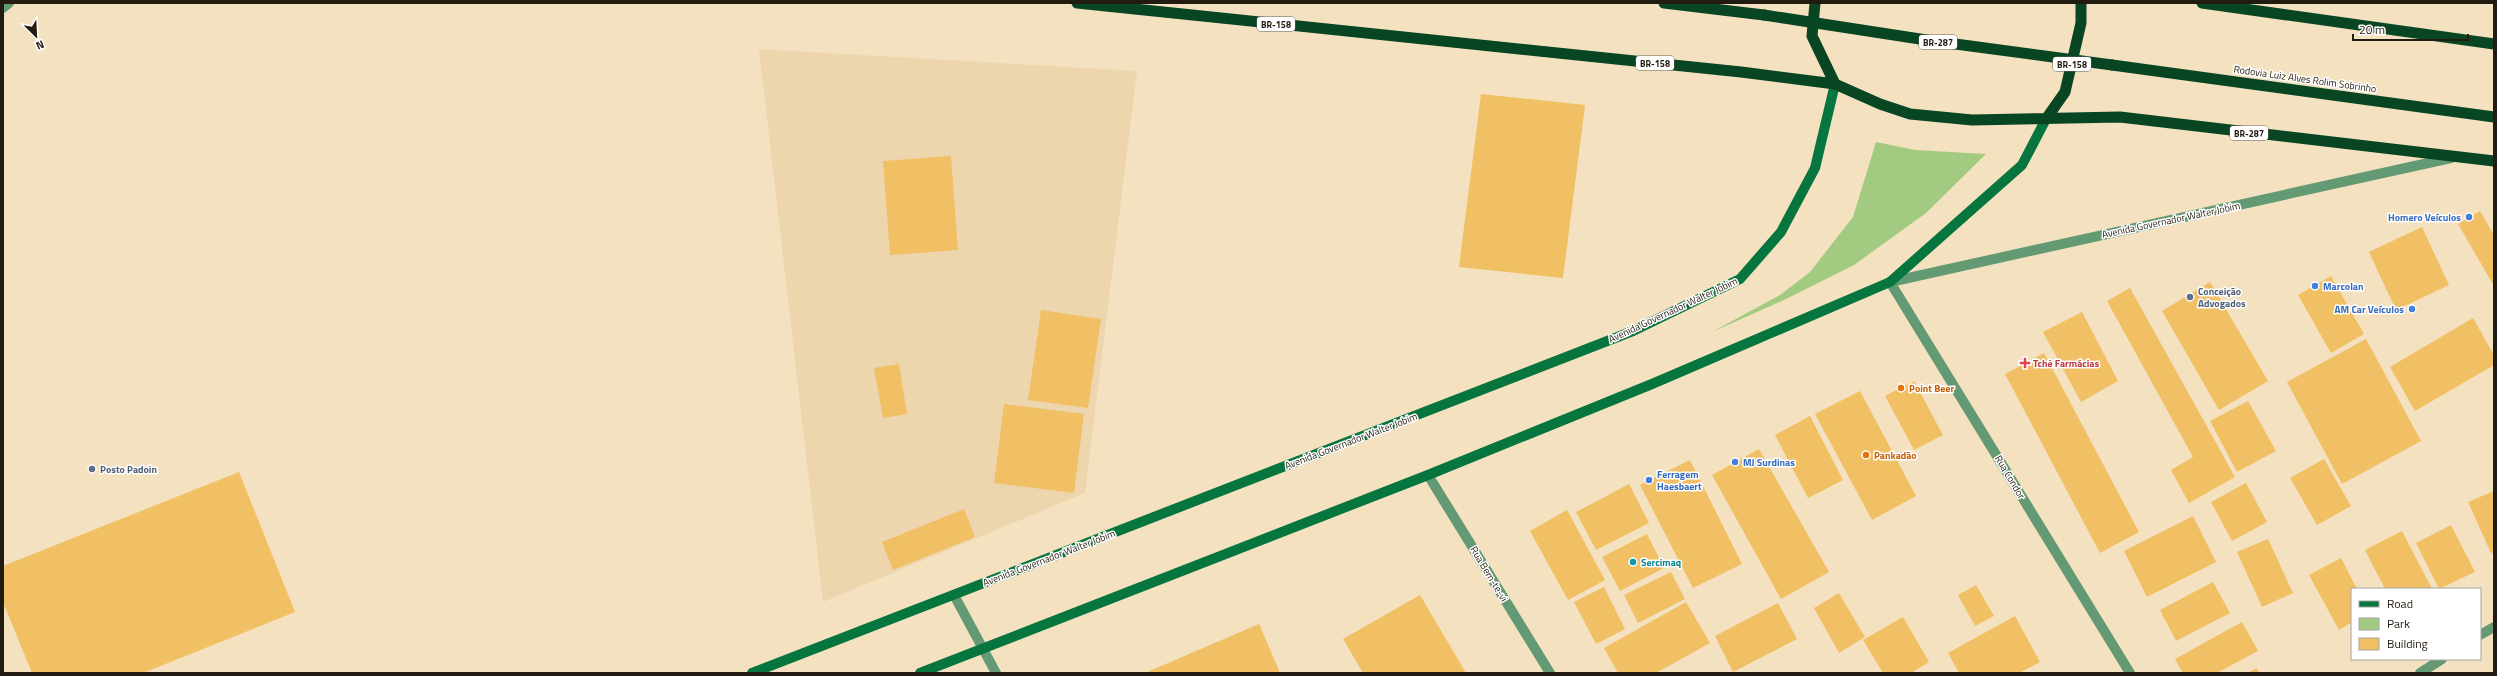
<svg xmlns="http://www.w3.org/2000/svg" width="2497" height="676" viewBox="0 0 2497 676" font-family="'Titillium Web',sans-serif">
  <style>
    .built { fill: #edd6ae }
    .green { fill: #a2cb81 }
    .building { fill: #f1bf64 }
    .lines { fill: none; stroke-linecap: round; stroke-linejoin: round }
    .service { stroke: #639a74; stroke-width: 10 }
    .minor { stroke: #639a74; stroke-width: 10 }
    .tertiary { stroke: #639a74; stroke-width: 10 }
    .secondary { stroke: #07753e; stroke-width: 10 }
    .trunk { stroke: #084523; stroke-width: 11 }
    .trunk-bridge { stroke: #084523; stroke-width: 11 }
    .shop-dot { fill: #3f7fe0; stroke: #fff; stroke-width: 1.5 }
    .service-dot { fill: #5c6f8a; stroke: #fff; stroke-width: 1.5 }
    .health-dot { fill: #e0444e; stroke: #fff; stroke-width: 1.5 }
    .food-dot { fill: #e8710a; stroke: #fff; stroke-width: 1.5 }
    .culture-dot { fill: #0f9aa8; stroke: #fff; stroke-width: 1.5 }
    .labels { text-anchor: middle; dominant-baseline: central; stroke-width: 3; stroke-linejoin: round; paint-order: stroke }
    .shield { fill: #fff; stroke: #645f57; stroke-width: 1 }
    .shield-label { font-size: 9px; font-weight: bold; fill: #221b0f }
    .street-label { font-size: 10px; fill: #221b0f; stroke: #fff }
    .shop-label { font-size: 10px; font-weight: bold; fill: #366cbe; stroke: #fff; text-anchor: start }
    .service-label { font-size: 10px; font-weight: bold; fill: #4e5e75; stroke: #fff; text-anchor: start }
    .health-label { font-size: 10px; font-weight: bold; fill: #be3a42; stroke: #fff; text-anchor: start }
    .food-label { font-size: 10px; font-weight: bold; fill: #c56008; stroke: #fff; text-anchor: start }
    .culture-label { font-size: 10px; font-weight: bold; fill: #0d838f; stroke: #fff; text-anchor: start }
  </style>
  <rect width="100%" height="100%" fill="#f4e1c0"/>
  <path class="built" d="M759 49 1137 71 1085 493 823 602Z"/>
  <path class="green" d="M1876 142 1915 150 1986 154 1926 213 1854 265 1784 300 1712 332 1780 295 1810 272 1853 217Z"/>
  <path class="building" d="M1481 94 1585 105 1563 278 1459 267Z
    M951 156 958 250 890 255 883 161Z
    M2480 211 2494 235V286L2458 224Z
    M2422 227 2449 285 2396 310 2369 252Z
    M2331 276 2364 334 2331 353 2298 295Z
    M2210 282 2268 381 2219 410 2162 311Z
    M2130 288 2235 477 2189 503 2171 470 2193 457 2107 301Z
    M1041 310 1101 319 1088 408 1028 400Z
    M2082 312 2118 381 2081 402 2043 332Z
    M2473 318 2494 355V365L2415 411 2390 367Z
    M2366 339 2421 441 2342 484 2287 382Z
    M2044 353 2139 532 2100 553 2005 374Z
    M899 364 907 414 883 418 874 368Z
    M1914 381 1943 435 1914 450 1885 396Z
    M1860 391 1916 496 1872 520 1815 414Z
    M2248 401 2276 451 2237 472 2210 421Z
    M1004 404 1084 414 1074 493 994 483Z
    M1810 416 1843 480 1808 498 1775 435Z
    M1759 449 1829 572 1781 599 1712 475Z
    M2324 459 2351 506 2317 525 2290 478Z
    M1690 460 1742 564 1693 588 1640 485Z
    M239 472 295 612 143 673H32L3 602V566Z
    M2246 483 2267 522 2232 541 2211 502Z
    M1629 484 1649 523 1596 550 1576 512Z
    M2494 491V552L2491 553 2468 502Z
    M964 509 975 537 893 570 882 542Z
    M1567 510 1605 580 1568 600 1530 531Z
    M2193 516 2216 562 2147 597 2124 551Z
    M2451 525 2475 572 2439 589 2416 543Z
    M2402 531 2432 589H2385L2365 550Z
    M1647 534 1664 568 1620 591 1602 557Z
    M2268 539 2293 593 2262 607 2237 552Z
    M2341 558 2357 589H2352V622L2339 630 2309 575Z
    M1671 572 1685 599 1638 623 1624 595Z
    M2213 582 2230 613 2176 641 2160 610Z
    M1976 585 1994 616 1975 626 1958 595Z
    M1604 587 1625 629 1596 644 1574 602Z
    M1839 593 1865 637 1839 653 1814 608Z
    M1420 595 1466 673H1363L1343 639Z
    M1686 602 1710 643 1656 673H1618L1604 648Z
    M1778 603 1797 639 1733 672 1715 636Z
    M2015 616 2040 662 2019 673H1959L1948 653Z
    M1903 617 1929 662 1911 673H1883L1863 640Z
    M2242 622 2258 651 2217 673H2183L2175 659Z
    M1259 624 1280 673H1145L1196 651Z
    M2257 668 2259 673H2247Z"/>
  <g class="lines">
    <path class="service" d="M3 8 9 3"/>
    <path class="minor" d="M1890 282 2451 158
      M1428 475 1550 673
      M954 595 996 673"/>
    <path class="tertiary" d="M1890 282 2130 673
      M2480 635 2494 627
      M2420 673 2442 659"/>
    <path class="secondary" d="M752 673 1633 331 1740 279 1781 232 1815 168 1835 84
      M920 673 1428 475 1652 384 1890 282 2022 165 2046 119"/>
    <path class="trunk" d="M1077 3 1741 72 1835 84 1880 104 1910 114 1972 120 2120 117 2494 161
      M1664 3 1764 15
      M1815 3 1812 36 1835 84
      M2202 3 2494 44
      M2112 65 2494 117
      M2046 119 2065 92 2081 23V3"/>
    <path class="trunk-bridge" d="M1764 15 1933 41 2112 65"/>
  </g>
  <g class="shop-dot">
    <circle cx="2469" cy="217" r="4"/>
    <circle cx="2315" cy="286" r="4"/>
    <circle cx="2412" cy="309" r="4"/>
    <circle cx="1735" cy="462" r="4"/>
    <circle cx="1649" cy="480" r="4"/>
  </g>
  <g class="service-dot">
    <circle cx="2190" cy="297" r="4"/>
    <circle cx="92" cy="469" r="4"/>
  </g>
  <path class="health-dot" d="M2023 357h4v4h4v4h-4v4h-4v-4h-4v-4h4z"/>
  <g class="food-dot">
    <circle cx="1901" cy="388" r="4"/>
    <circle cx="1866" cy="455" r="4"/>
  </g>
  <circle class="culture-dot" cx="1633" cy="562" r="4"/>
  <g class="labels">
    <g class="shield">
      <rect x="1257" y="17" width="38" height="14" rx="3"/>
      <rect x="1919" y="35" width="38" height="14" rx="3"/>
      <rect x="1636" y="56" width="38" height="14" rx="3"/>
      <rect x="2053" y="57" width="38" height="14" rx="3"/>
      <rect x="2230" y="126" width="38" height="14" rx="3"/>
    </g>
    <g class="shield-label">
      <text x="1276" y="24">BR-158</text>
      <text x="1938" y="42">BR-287</text>
      <text x="1655" y="63">BR-158</text>
      <text x="2072" y="64">BR-158</text>
      <text x="2249" y="133">BR-287</text>
    </g>
    <g class="street-label">
      <text transform="translate(2305 79) rotate(8)">Rodovia Luiz Alves Rolim Sobrinho</text>
      <text transform="translate(2171 220) rotate(-12)">Avenida Governador Walter Jobim</text>
      <text transform="translate(1673 310) rotate(-25)">Avenida Governador Walter Jobim</text>
      <text transform="translate(1351 441) rotate(-21)">Avenida Governador Walter Jobim</text>
      <text transform="translate(2010 477) rotate(59)">Rua Condor</text>
      <text transform="translate(1049 558) rotate(-21)">Avenida Governador Walter Jobim</text>
      <text transform="translate(1489 574) rotate(59)">Rua Bem-te-vi</text>
    </g>
    <g class="shop-label">
      <text x="2461" y="217" text-anchor="end">Homero Veículos</text>
      <text x="2323" y="286">Marcolan</text>
      <text x="2404" y="309" text-anchor="end">AM Car Veículos</text>
      <text x="1743" y="462">MJ Surdinas</text>
      <text x="1657" y="474">Ferragem<tspan x="1657" dy="12">Haesbaert</tspan></text>
    </g>
    <g class="service-label">
      <text x="2198" y="291">Conceição<tspan x="2198" dy="12">Advogados</tspan></text>
      <text x="100" y="469">Posto Padoin</text>
    </g>
    <g class="health-label">
      <text x="2033" y="363">Tchê Farmácias</text>
    </g>
    <g class="food-label">
      <text x="1909" y="388">Point Beer</text>
      <text x="1874" y="455">Pankadão</text>
    </g>
    <g class="culture-label">
      <text x="1641" y="562">Sercimaq</text>
    </g>
  </g>
  <rect width="2497" height="676" fill="none" stroke="#221b0f" stroke-width="8"/>
  <rect x="2351" y="588" width="130" height="72" fill="#ffffff" stroke="#a7a49f"/>
  <rect x="2359" y="601" width="20" height="6" fill="#07753e" stroke="#a7a49f"/>
  <text x="2387" y="608" font-size="12" fill="#221b0f">Road</text>
  <rect x="2359" y="618" width="20" height="12" fill="#a2cb81" stroke="#a7a49f"/>
  <text x="2387" y="628" font-size="12" fill="#221b0f">Park</text>
  <rect x="2359" y="638" width="20" height="12" fill="#f1bf64" stroke="#a7a49f"/>
  <text x="2387" y="648" font-size="12" fill="#221b0f">Building</text>
  <g transform="translate(36 36) rotate(156)" stroke="#ffffff" stroke-width="3" paint-order="stroke">
  <path d="M0-3L7 15L0 10L-7 15Z" fill="#221b0f"/>
  <text y="-6" font-size="11" font-weight="bold" text-anchor="middle" fill="#221b0f">N</text>
  </g>
  <path d="M2353 34v6h115v-6" fill="none" stroke="#221b0f" stroke-width="2"/>
  <text x="2359" y="34" font-size="12" fill="#221b0f" stroke="#ffffff" stroke-width="3" paint-order="stroke">20 m</text>
</svg>
